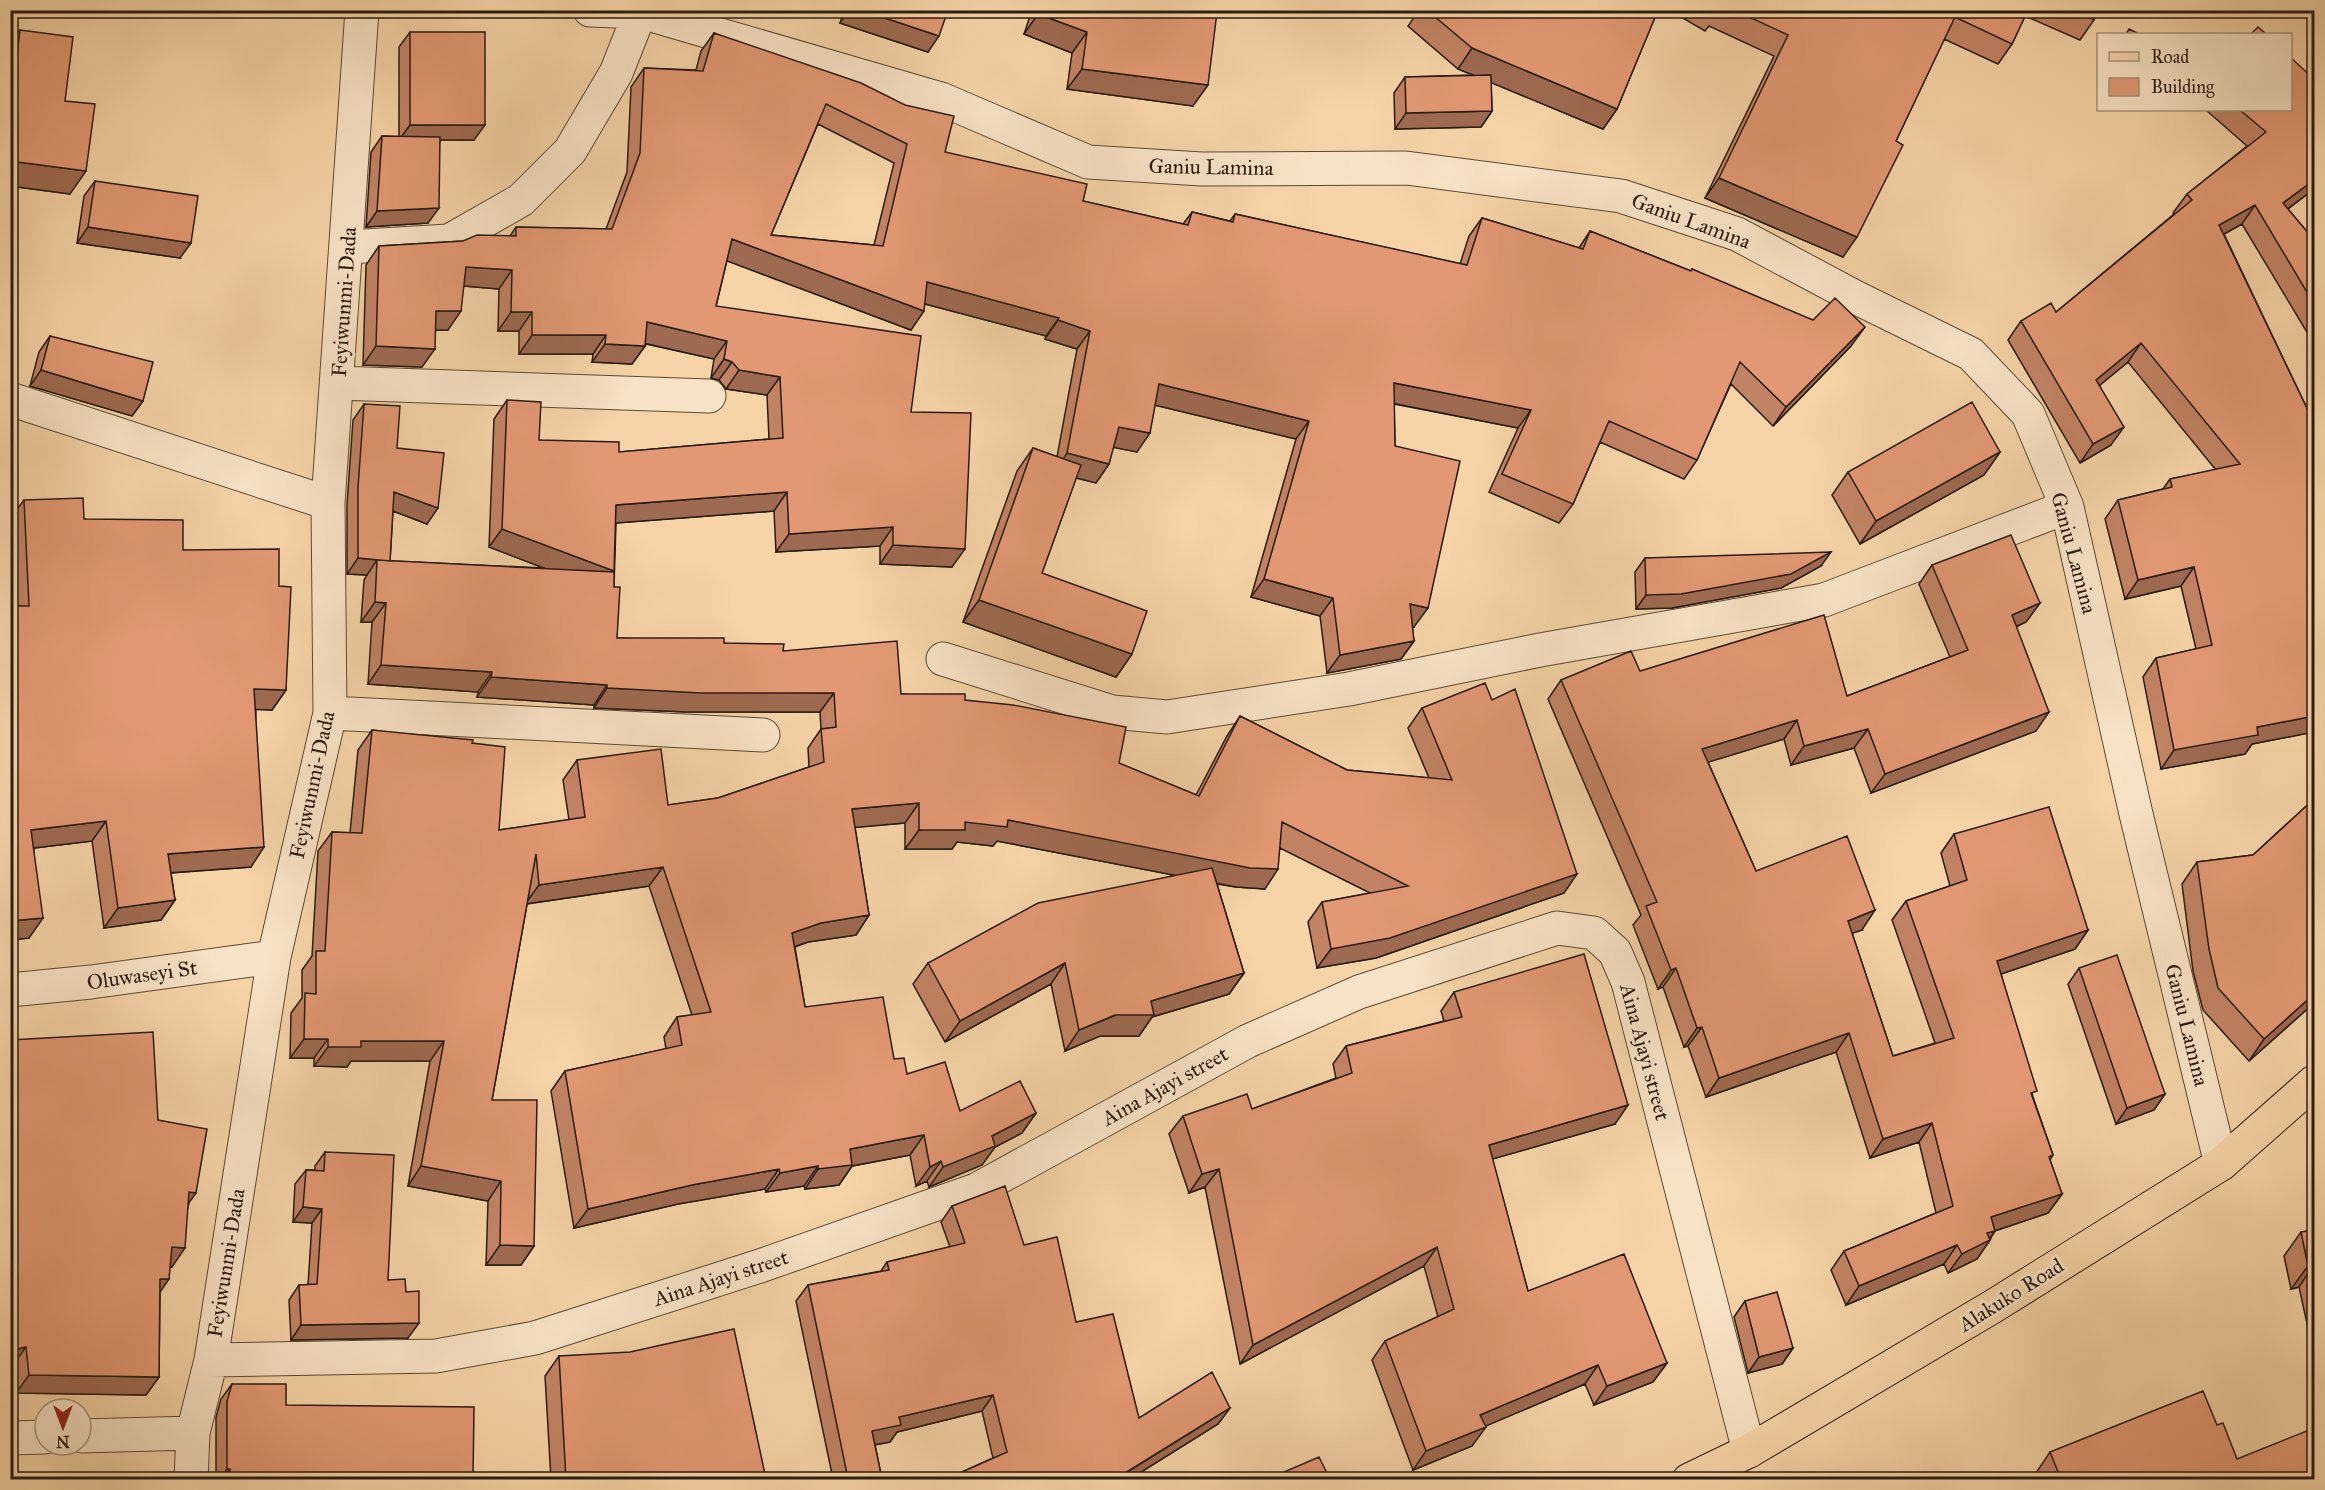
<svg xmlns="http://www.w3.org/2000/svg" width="2325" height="1490" viewBox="0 0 2325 1490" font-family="'IM FELL Great Primer',serif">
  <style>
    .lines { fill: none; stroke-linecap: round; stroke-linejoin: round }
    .minor-casing { stroke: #5d4936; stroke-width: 35 }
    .major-casing { stroke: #2a1b10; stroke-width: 35 }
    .minor { stroke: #f9e3c6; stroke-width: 33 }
    .major { stroke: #f6d4a8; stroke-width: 33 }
    .wall { fill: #c28364; stroke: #2a1b10; stroke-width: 1.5; fill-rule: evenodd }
    .shaded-wall { fill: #9e6a51; stroke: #2a1b10; stroke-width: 1.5 }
    .building { fill: #e29874; stroke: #2a1b10; stroke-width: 1.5; fill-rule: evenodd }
    .labels { text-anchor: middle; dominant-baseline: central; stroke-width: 6; stroke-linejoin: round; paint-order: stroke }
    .street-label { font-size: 21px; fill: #2a1b10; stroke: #f9e3c6 }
  </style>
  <rect width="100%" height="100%" fill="#f6d4a8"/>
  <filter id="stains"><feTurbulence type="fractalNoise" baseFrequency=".00333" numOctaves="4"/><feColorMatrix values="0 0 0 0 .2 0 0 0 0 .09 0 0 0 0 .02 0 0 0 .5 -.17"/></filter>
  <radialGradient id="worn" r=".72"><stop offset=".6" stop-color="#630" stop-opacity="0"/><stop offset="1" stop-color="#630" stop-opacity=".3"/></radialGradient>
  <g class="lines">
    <g class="minor-casing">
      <path id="minor" d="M590 10 641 12 941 99 1088 162 1202 169 1406 168 1621 196 1737 234 1855 297 1971 354 2028 414 2067 507 2136 814 2221 1164
        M347 247 449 241 521 200 570 151 616 73 641 10
        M338 383 709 396
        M10 399 328 503
        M943 659 1112 712 1167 717 1349 689 1540 650 1824 600 2067 507
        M330 713 763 735
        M10 990 91 982 274 957
        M211 1360 436 1356 535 1338 760 1266 976 1190 1248 1041 1359 992 1557 928 1594 933 1615 952 1628 982 1749 1451
        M81 1436 193 1433
        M10 1438 45 1437
        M191 1480 193 1433 211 1360 274 957 330 713 328 503 362 10"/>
    </g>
    <g class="major-casing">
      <path id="major" d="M1689 1480 1749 1451 1992 1307 2221 1164 2314 1082"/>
    </g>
    <use href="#minor" class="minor"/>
    <use href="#major" class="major"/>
  </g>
  <path class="wall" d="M844 10H948L928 52 840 23Z
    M1025 10H1208L1193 106 1067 89 1072 53 1024 34 1031 13Z
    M1419 10H1658L1617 109 1603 129 1491 82 1492 111 1481 127 1395 129 1394 93 1405 77 1474 75 1458 69 1408 26Z
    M1669 10H2098L2094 20 2080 40 2025 16 2012 44 1998 64 1944 39 1896 141 1843 257 1705 198 1774 56 1709 26 1705 31Z
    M20 30 65 101 70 194 10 186V44Z
    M410 32 474 140H440L428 223 366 227 371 152 382 136 399 137V47Z
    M714 33 945 152 1083 201 1183 224 1192 212 1230 221 1235 214 1460 264 1469 236 1482 218 1579 248 1590 231 1691 271 1692 269 1851 346 1773 426 1731 384 1697 460 1684 479 1600 442 1573 504 1559 523 1489 492 1518 428 1394 404 1395 446 1414 627 1412 626 1414 641 1401 659 1327 673 1320 616 1251 597 1296 439 1155 405 1137 452 1113 447 1109 464 1096 483 1076 478 1042 573 1132 654 1116 677 963 622 1017 471 1033 448 1057 457 1077 349 1045 339 1046 336 925 304 911 330 727 260 716 306 911 412 952 567 880 564V546L776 552 774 511 616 523 614 587 617 638 724 643 783 651 901 694 965 700 1196 795 1227 736 1240 716 1347 770 1429 778 1408 728 1422 708 1564 893 1376 958 1317 968 1308 922 1322 902 1370 893 1280 848 1265 889 1236 887 1217 884 1244 973 1229 994 1152 1017 1139 1036H1100L1065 1051 1051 984 945 1042 913 984 928 963 1174 875 997 841 993 846 957 842 952 849H905V823L855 827 869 915 856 935 808 942 795 947 805 1007 894 1059 907 1074 960 1111 1036 1113 1022 1133 995 1147 982 1165 929 1187 927 1181 916 1186 910 1155 852 1166 839 1185 805 1189 804 1186 766 1192 765 1189 678 1204 574 1228 551 1091 565 1071 666 1049 664 1037 677 1017 692 1015 649 886 527 904 492 1100 534 1246 521 1265H486L488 1201 408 1186 430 1061H351L347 1067 314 1066V1058H290L291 1013 302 998V970L312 956 318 851 332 832 350 833 358 750 372 730 472 743 499 830 569 820 563 780 577 760 668 805 718 798 809 767 808 748 821 729 820 712H687L594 708V705L477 697 478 692 368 684 372 622H361L364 580 367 575 347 574V504L353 420 364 404 397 448 427 524 393 511 390 561 544 568 489 547 494 419 507 400 539 440 619 452 769 439 767 395 726 389 719 380 711 378 714 359 646 344 645 346 632 364 592 362 593 354H519V331H498L499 289 464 286 448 330H436L422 367 363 365 366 265 379 246 463 241 510 236 516 227 606 229 627 172 631 87 644 68 696 70 701 51ZM818 124 894 163 874 245 771 235Z
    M2314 79V189L2288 209 2314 240V344L2242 224 2224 234 2314 423V732L2252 744 2245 754 2161 769 2143 677 2156 658 2196 649 2181 586 2125 599 2105 519 2118 500 2163 489 2170 479 2216 470 2128 362 2100 385 2111 445 2080 463 2008 340 2021 321 2056 312 2174 214 2173 213 2187 194 2247 146 2206 110H2290Z
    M95 181 180 258 77 243 84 196Z
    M50 336 143 401 132 416 30 386 39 352Z
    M2000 452 1984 475 1860 544 1832 495 1848 472Z
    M24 500 183 550 279 586 286 690 272 710 256 709 251 867 171 873 175 900 161 920 104 928 92 841 34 848 29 938 10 940V606H14L10 519Z
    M1645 558 1821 566 1781 588 1672 608 1636 609 1635 572Z
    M1932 565 2040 603 2026 622 2016 627 2036 731 1871 793 1854 748 1791 765 1784 739 1708 762 1756 871 1862 930 1852 933 1893 1056 1935 1043 1892 920 1906 901 1950 886 1941 853 1954 834 2088 930 2075 949 2001 974 2033 1097 2053 1155 2050 1160 2062 1194 2048 1213 1995 1231 1990 1239V1240L1977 1259 1948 1273 1944 1264 1846 1305 1831 1270 1844 1251 1936 1213 1919 1142 1870 1158 1836 1052 1706 1097 1688 1046 1684 1047 1663 987 1658 989 1633 925 1641 915 1548 699 1561 680 1640 671 1847 696 1950 657 1919 584Z
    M2314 799V1003L2249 1061 2203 1010 2193 971 2182 884 2197 862 2253 855Z
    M2079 968 2165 1094 2154 1110 2116 1124 2068 984Z
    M1454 992 1615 1124 1492 1159 1528 1291 1667 1363 1653 1382 1594 1405 1585 1384 1485 1426 1472 1446 1413 1470 1372 1360 1385 1341 1438 1317 1424 1266 1240 1364 1205 1187 1189 1193 1169 1134 1183 1116 1252 1109 1336 1078 1333 1064 1346 1046 1444 1021 1441 1011Z
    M158 1120 189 1203 172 1267 170 1266 160 1292 159 1377 146 1395 16 1393 12 1366Z
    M325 1152 388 1280 408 1338 291 1340 289 1300 299 1285H308L312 1223 293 1222 295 1184 306 1170H315V1166Z
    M952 1206 1024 1245 1139 1418 1230 1408 1218 1424 1130 1479H951L953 1476 993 1458 982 1411 897 1432 890 1442 875 1445 882 1479H833L796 1301 808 1285 881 1271 887 1262 950 1247 941 1222Z
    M2314 1230V1355L2299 1287 2291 1289 2284 1256 2301 1232Z
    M1745 1301 1793 1348 1782 1364 1748 1373 1734 1317Z
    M559 1356 766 1479H551L545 1376Z
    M232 1384 286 1405 473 1479H216V1417L221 1399Z
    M2217 1425 2237 1459 2314 1479H2036L2034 1476 2050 1452Z"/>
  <path class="shaded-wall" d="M849 10H861L939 36 928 52 840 23Z
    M1038 14 1087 32 1072 53 1024 34Z
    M1472 48 1617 109 1603 129 1458 69Z
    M1082 69 1208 85 1193 106 1067 89Z
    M1492 111 1481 127 1395 129 1406 113Z
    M410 125H485L474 140H399Z
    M10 161 86 171 70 194 10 186Z
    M1719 178 1857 237 1843 257 1705 198Z
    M2314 180V189L2270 222 2283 203Z
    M2255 205 2242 224 2206 244 2219 225Z
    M439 208 428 223 366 227 377 211Z
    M88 227 191 243 180 258 77 243Z
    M732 239 924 311 911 330 719 258Z
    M466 267 512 270 499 289 453 285Z
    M927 282 1059 318 1046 336 914 301Z
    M436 311H461L448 330H423Z
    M511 312H532L519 331H498Z
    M1058 320 1090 331 1077 349 1045 339Z
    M647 322 727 341 714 359 634 341Z
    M1865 327 1851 346 1773 426 1786 407Z
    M532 335H606L593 354H519Z
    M2141 343 2128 362 2083 399 2096 380Z
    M605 344 645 346 632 364 592 362Z
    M376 346 435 349 422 367 363 365Z
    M724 359 732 362 719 380 711 378Z
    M41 370 143 401 132 416 30 386Z
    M739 370 780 377 767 395 726 389Z
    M1394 383 1531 410 1518 428 1381 401Z
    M1159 384 1309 421 1296 439 1146 403Z
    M1119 427 1150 433 1137 452 1106 446Z
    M2124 427 2111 445 2080 463 2093 444Z
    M2000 452 1984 475 1860 544 1876 521Z
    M1067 453 1109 464 1096 483 1054 472Z
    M394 492 438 508 427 524 383 507Z
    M787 492 774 511 603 524 616 505Z
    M893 527 880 546 776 552 789 534Z
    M502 529 614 571 601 590 489 547Z
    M893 545 965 549 952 567 880 564Z
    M1831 552 1821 566 1781 588 1672 608 1636 609 1646 595Z
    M358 558 377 560 367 575 347 574Z
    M2194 567 2181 586 2125 599 2138 580Z
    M1264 579 1333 598 1320 616 1251 597Z
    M979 600 1132 654 1116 677 963 622Z
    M375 602 386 603 372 622H361Z
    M2040 603 2026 622 1998 634 2012 615Z
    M1410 604 1428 608 1414 627 1397 623Z
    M1414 641 1401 659 1327 673 1340 655Z
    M381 665 492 672 478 692 368 684Z
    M491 677 607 685 594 705 477 697Z
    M607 688 834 693 820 712H687L594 708Z
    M254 689 286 690 272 710 240 709Z
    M2049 712 2036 731 1871 793 1885 774Z
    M2314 716V732L2252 744 2245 754 2161 769 2174 750 2257 727Z
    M1797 720 1784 739 1689 768 1702 749Z
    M1868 729 1854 748 1791 765 1804 746Z
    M919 803 905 823 838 829 852 809Z
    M1008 820 1278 869 1265 889 1236 887 997 841 993 846 957 842 952 849H905L919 830 965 822Z
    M106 821 92 841 17 850 31 830Z
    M264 847 251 867 154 874 168 854Z
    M663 867 649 886 525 904 539 885Z
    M1577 874 1564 893 1376 958 1317 968 1331 949Z
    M175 900 161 920 104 928 118 908Z
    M1875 910 1862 930 1834 940 1848 921Z
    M869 915 856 935 808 942 778 952 792 933 821 923Z
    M43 918 29 938 10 940V921Z
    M2088 930 2075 949 1983 980 1997 961Z
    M1065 963 1051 984 945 1042 960 1021Z
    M1676 968 1663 987 1658 989 1671 970Z
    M1244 973 1229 994 1152 1017 1139 1036H1100L1065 1051 1079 1030 1151 1001Z
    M2314 994V1003L2249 1061 2264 1039Z
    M1702 1027 1688 1046 1684 1047 1697 1028Z
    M1849 1033 1836 1052 1706 1097 1719 1078Z
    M304 1039H328L314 1058H290Z
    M361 1041H444L430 1061H351L347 1067 314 1066 328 1047Z
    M2165 1094 2154 1110 2116 1124 2127 1108Z
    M1628 1105 1615 1124 1475 1164 1489 1145Z
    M1036 1113 1022 1133 995 1147 982 1165 929 1187 943 1167 992 1136Z
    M1932 1123 1919 1142 1870 1158 1883 1139Z
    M924 1135 910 1155 852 1166 839 1185 805 1189 818 1169 850 1149Z
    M941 1161 927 1181 916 1186 930 1167Z
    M421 1166 501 1181 488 1201 408 1186Z
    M818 1166 804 1186 766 1192 780 1173Z
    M779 1169 765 1189 678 1204 574 1228 588 1209 692 1185Z
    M1219 1169 1205 1187 1189 1193 1202 1174Z
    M189 1192 196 1193 183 1211Z
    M2062 1194 2048 1213 1991 1232 1995 1231 1988 1241 1990 1240 1977 1259 1948 1273 1962 1254 1991 1217Z
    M303 1207 322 1209 312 1223 293 1222Z
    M500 1245 534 1246 521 1265H486Z
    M1957 1245 1944 1264 1846 1305 1859 1286Z
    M172 1247 185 1248 172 1267 158 1265Z
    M1437 1247 1424 1266 1240 1364 1253 1345Z
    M2314 1264 2299 1287 2291 1289 2308 1266Z
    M160 1279H169L156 1298Z
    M419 1323 408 1338 291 1340 301 1325Z
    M26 1347 12 1366H10V1351Z
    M1793 1348 1782 1364 1748 1373 1759 1357Z
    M1667 1363 1653 1382 1594 1405 1607 1386Z
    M1598 1365 1585 1384 1467 1434 1480 1415Z
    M29 1375 159 1377 146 1395 16 1393Z
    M993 1395 982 1411 897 1432 890 1442 860 1447 872 1431 899 1417Z
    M1230 1408 1218 1424 1130 1479H1116Z
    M1486 1427 1472 1446 1413 1470 1426 1451Z
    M227 1469H230L223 1479H220Z"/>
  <path class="building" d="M861 10H948L939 36Z
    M1039 10H1208L1217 12 1208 85 1082 69 1087 32 1038 14Z
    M1427 10H1658L1617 109 1472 48Z
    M1734 10H2028L2012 44 1955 17 1896 141 1903 145 1857 237 1719 178 1788 35Z
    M2073 10H2098L2094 20Z
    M2258 27 2266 34H2251Z
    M2129 29 2139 34H2126Z
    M20 30 73 37 65 101 95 104 86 171 10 161V55L17 56Z
    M410 32H485V125H410Z
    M714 33 861 83 905 105 954 116 945 152 1087 184 1083 201 1188 225 1192 212 1233 222 1235 214 1467 265 1482 218 1583 249 1590 231 1691 271 1692 269 1813 320 1835 298 1865 327 1786 407 1740 362 1697 460 1609 421 1573 504 1502 474 1531 410 1394 383 1395 446 1460 461 1428 608 1410 604 1414 641 1340 655 1333 598 1264 579 1309 421 1159 384 1150 433 1119 427 1109 464 1067 453 1090 331 1058 320 1059 318 927 282 924 311 732 239 716 306 921 336 911 412 971 413 965 549 893 545V527L789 534 787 492 616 505 614 571 502 529 507 400 541 402 539 440 619 442V452L783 438 780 377 739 370 732 362 724 359 727 341 647 322 645 346 605 344 606 335H532V312H511L512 270 466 267 461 311H436L435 349 376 346 379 246 463 241 477 235 516 236V227L612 229 640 153 644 68 703 71ZM826 104 907 144 883 246 771 235Z
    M2290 57 2314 79V180L2283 203 2314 240V304L2255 205 2219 225 2314 423V716L2257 727 2258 735 2174 750 2156 658 2212 645 2194 567 2138 580 2118 500 2172 487 2170 479 2240 464 2141 343 2096 380 2124 427 2093 444 2021 321 2051 303 2056 312 2192 200 2187 194 2266 132 2240 110H2290Z
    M1491 75 1492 111 1406 113 1405 77Z
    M382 136 440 137 439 208 377 211Z
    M95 181 198 196 191 243 88 227Z
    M50 336 153 362 143 401 41 370Z
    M1972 402 2000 452 1876 521 1848 472Z
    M364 404 400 406 397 448 444 453 438 508 394 492 390 561 358 558V488Z
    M1033 448 1081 465 1042 573 1147 611 1132 654 979 600Z
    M83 498 84 519 183 520V550L279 549V586L291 587 286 690 254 689 264 847 168 854 175 900 118 908 106 821 31 830 43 918 10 921V606H29L24 500Z
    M2011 535 2040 603 2012 615 2049 712 1885 774 1868 729 1804 746 1797 720 1702 749 1756 871 1847 836 1875 910 1848 921 1893 1056 1954 1038 1906 901 1967 880 1954 834 2049 807 2088 930 1997 961 2037 1091 2031 1093 2053 1155 2049 1157 2062 1194 1991 1217 1995 1231 1987 1233 1990 1240 1962 1254 1957 1245 1859 1286 1844 1251 1953 1206 1932 1123 1883 1139 1849 1033 1719 1078 1702 1027 1697 1028 1676 968 1671 970 1646 906 1657 902 1561 680 1631 651 1640 671 1824 615 1847 696 1968 650 1932 565Z
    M1831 552 1791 574 1681 594 1646 595 1645 558Z
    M377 560 614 572V587H620L617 638H724V643L784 644 783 651 897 641 901 694H965V700L1013 705 1126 727 1119 763 1199 796 1240 716 1347 770 1452 780 1422 708 1485 683 1492 700 1515 689 1577 874 1390 938 1331 949 1322 902 1408 886 1282 822 1278 869 1250 868 1008 820 1007 827 965 822V830H919V803L852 809 869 915 821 923 792 933 805 1007 883 997 894 1059 904 1058 907 1074 945 1062 960 1111 1020 1081 1036 1113 992 1136 995 1146 943 1167 941 1161 930 1167 924 1135 850 1149 852 1165 818 1169V1166L780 1173 779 1169 692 1185 588 1209 565 1071 682 1045 677 1017 711 1012 663 867 539 885 536 854 492 1100H537L534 1246 500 1245 501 1181 421 1166 444 1041H361V1047H328V1039H304L305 993 316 994V951H325L332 832 362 833 372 730 473 740 472 743 505 747 499 830 585 817 577 760 661 749 668 805 718 798 824 762 821 729 836 727 834 693H701L607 688V685L491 677 492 672 381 665 386 603 375 602Z
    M2314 799V994L2264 1039 2218 988 2209 949 2197 862 2253 855Z
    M1212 868 1244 973 1151 1001 1154 1015H1115L1079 1030 1065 963 960 1021 928 963 1038 903Z
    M1584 954 1628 1105 1489 1145 1528 1291 1624 1254 1667 1363 1607 1386 1598 1365 1480 1415 1486 1427 1426 1451 1385 1341 1454 1309 1437 1247 1253 1345 1219 1169 1202 1174 1183 1116 1247 1094 1252 1109 1352 1073 1346 1046 1462 1017 1454 992Z
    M2117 955 2165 1094 2127 1108 2079 968Z
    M153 1032 158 1120 207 1129 196 1193 189 1192 185 1248 172 1247 169 1279H160L159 1377 29 1375 26 1347 10 1351V1040Z
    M325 1152 394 1155 388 1280 405 1279 406 1292 419 1291V1323L301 1325 299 1285 317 1284 322 1209 303 1207 306 1170 324 1171Z
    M1005 1186 1024 1245 1057 1237 1076 1322 1113 1314 1139 1418 1212 1372 1230 1408 1117 1478 1118 1479H954L953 1476 1007 1452 993 1395 899 1417 901 1425 872 1431 882 1479H848L808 1285 889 1270 887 1262 965 1243 952 1206Z
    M2314 1230V1264L2308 1266 2301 1232Z
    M1777 1292 1793 1348 1759 1357 1745 1301Z
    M734 1329 766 1479H566L559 1356 630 1352Z
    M232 1384H286V1405L474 1407 473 1479H230V1469H227V1401Z
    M2203 1391 2217 1425 2223 1423 2237 1459 2314 1428V1479H2061L2050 1452Z
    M1319 1457 1330 1479H1268Z"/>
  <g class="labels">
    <g class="street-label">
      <text transform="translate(1211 167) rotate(1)">Ganiu Lamina</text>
      <text transform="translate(1691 221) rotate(20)">Ganiu Lamina</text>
      <text transform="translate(344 302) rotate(-86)">Feyiwunmi-Dada</text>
      <text transform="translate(2074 553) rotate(75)">Ganiu Lamina</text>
      <text transform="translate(312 785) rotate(-78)">Feyiwunmi-Dada</text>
      <text transform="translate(142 975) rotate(-8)">Oluwaseyi St</text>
      <text transform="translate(2187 1025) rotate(76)">Ganiu Lamina</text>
      <text transform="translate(1645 1052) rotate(75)">Aina Ajayi street</text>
      <text transform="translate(1165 1086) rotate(-29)">Aina Ajayi street</text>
      <text transform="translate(226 1263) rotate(-81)">Feyiwunmi-Dada</text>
      <text transform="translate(721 1278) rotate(-18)">Aina Ajayi street</text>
      <text transform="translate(2011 1295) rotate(-32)">Alakuko Road</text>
    </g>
  </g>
  <rect width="2325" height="1490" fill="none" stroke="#f6d4a8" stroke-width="36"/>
  <rect x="12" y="12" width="2301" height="1466" fill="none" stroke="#2a1b10" stroke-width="3"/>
  <rect x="18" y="18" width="2289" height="1454" fill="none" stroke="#2a1b10" stroke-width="1.5"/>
  <rect x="2097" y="33" width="195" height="78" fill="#f9e3c6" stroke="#a6937d" stroke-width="1.5"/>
  <rect x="2109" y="52" width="30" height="9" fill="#f6d4a8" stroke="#a6937d" stroke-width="1.5"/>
  <text x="2151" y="63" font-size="18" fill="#2a1b10">Road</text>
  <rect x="2109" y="78" width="30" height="18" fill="#e29874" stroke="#a6937d" stroke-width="1.5"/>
  <text x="2151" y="93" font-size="18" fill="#2a1b10">Building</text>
  <g transform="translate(63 1427) rotate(180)"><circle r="28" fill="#f9e3c6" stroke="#a6937d" stroke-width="1.5"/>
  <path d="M0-4.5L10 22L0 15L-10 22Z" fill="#8f2418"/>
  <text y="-9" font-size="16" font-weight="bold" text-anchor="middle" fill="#2a1b10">N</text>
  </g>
  <rect width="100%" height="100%" filter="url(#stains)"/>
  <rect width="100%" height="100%" fill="url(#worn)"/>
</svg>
